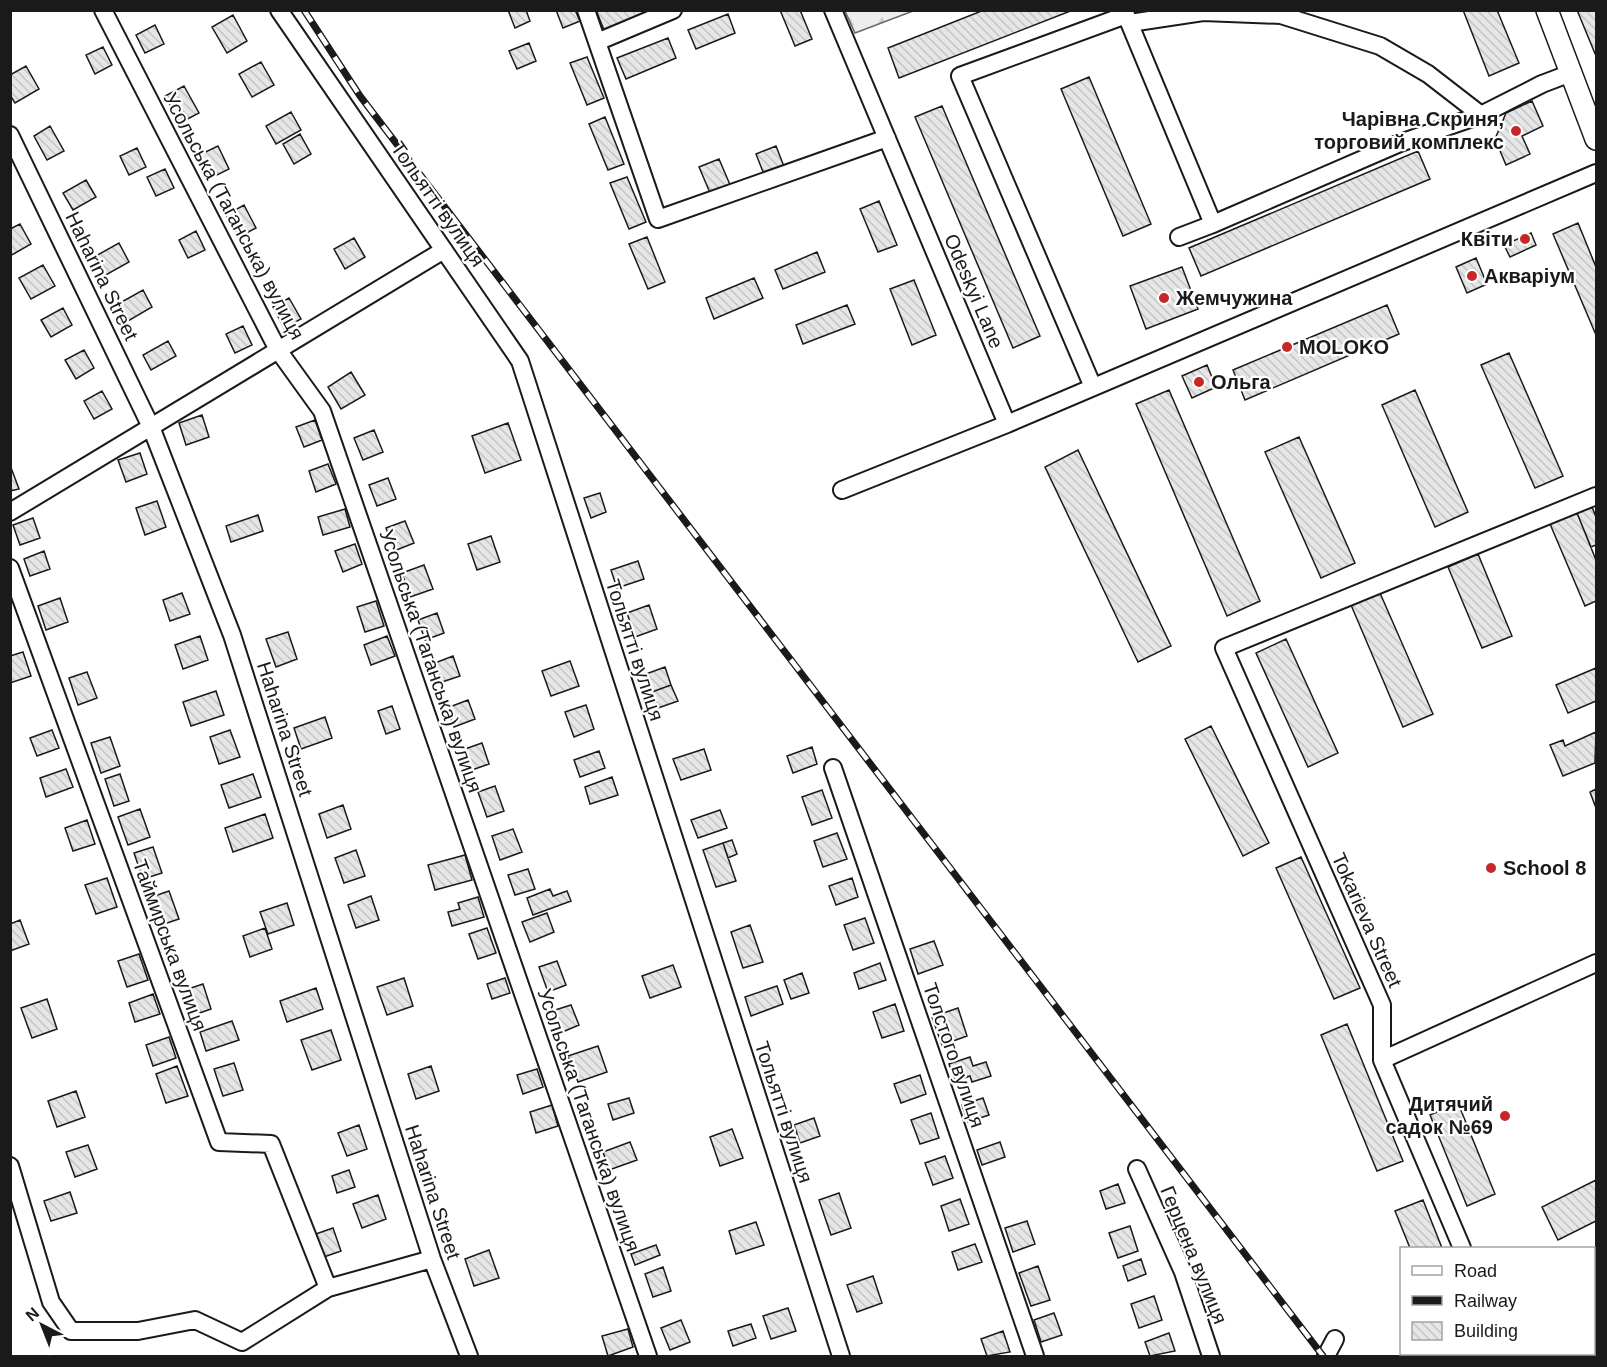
<svg xmlns="http://www.w3.org/2000/svg" width="1607" height="1367" viewBox="0 0 1607 1367" font-family="Arial,sans-serif">
  <style>
    .forest { fill: url(#forest-firs); stroke: #6a6a6a; stroke-width: 1.5 }
    .building { fill: url(#building-back-hatch); stroke: #1a1a1a; stroke-width: 1.5 }
    .lines { fill: none; stroke-linecap: round; stroke-linejoin: round }
    .minor-casing { stroke: #1a1a1a; stroke-width: 20 }
    .major-casing { stroke: #1a1a1a; stroke-width: 24 }
    .minor { stroke: #fff; stroke-width: 16 }
    .major { stroke: #fff; stroke-width: 21 }
    .rail-casing { stroke: #1a1a1a; stroke-width: 7 }
    .rail { stroke: #fff; stroke-width: 4.5; stroke-dasharray: 14; stroke-linecap: butt }
    .poi-dot { fill: #c62828; stroke: #fff; stroke-width: 2 }
    .labels { text-anchor: middle; dominant-baseline: central; stroke-width: 4.5; stroke-linejoin: round; paint-order: stroke }
    .poi-label { font-size: 20px; font-weight: bold; fill: #1a1a1a; stroke: #fff; text-anchor: start }
    .street-label { font-size: 20px; fill: #1a1a1a; stroke: #fff }
  </style>
  <defs>
    <pattern id="forest-firs" width="22" height="20" patternUnits="userSpaceOnUse" patternTransform="scale(1.5)"><rect width="22" height="20" fill="#ededed"/><path d="M5 1l3.5 6h-7zM16 11l3.5 6h-7z" fill="#cbcbcb"/></pattern>
    <pattern id="building-back-hatch" width="6" height="6" patternUnits="userSpaceOnUse" patternTransform="scale(1.5)"><rect width="6" height="6" fill="#e6e6e6"/><path d="M-1 5l2 2M0 0l6 6M5-1l2 2" fill="none" stroke="#c5c5c5"/></pattern>
  </defs>
  <rect width="100%" height="100%" fill="#fff"/>
  <path class="forest" d="M845 11H913L855 33Z"/>
  <path class="building" d="M508 10H526L530 21 515 28Z
    M556 10H575L580 21 563 28Z
    M596 10H651L604 30Z
    M780 10H800L812 39 795 46Z
    M984 10H1073L899 78 888 48Z
    M1463 10H1497L1519 63 1489 76Z
    M1577 10H1596V56Z
    M728 14 735 33 696 49 688 30Z
    M233 15 247 41 227 53 212 27Z
    M155 25 164 44 145 53 136 35Z
    M668 38 676 58 626 79 617 58Z
    M529 43 536 61 517 69 509 51Z
    M103 47 112 65 95 74 86 55Z
    M587 57 604 98 587 105 570 63Z
    M261 62 274 85 252 97 239 74Z
    M26 66 39 89 15 103 10 95V75Z
    M1089 77 1151 224 1123 236 1061 89Z
    M184 86 199 113 180 123 165 96Z
    M1532 101 1543 126 1522 136 1530 154 1506 165 1495 139 1506 113Z
    M942 106 1040 336 1013 348 915 117Z
    M291 112 301 130 276 144 266 126Z
    M605 117 624 164 608 170 589 124Z
    M50 126 64 151 47 160 34 136Z
    M300 134 311 154 294 164 283 144Z
    M218 146 229 169 209 179 197 156Z
    M776 146 785 169 765 177 756 154Z
    M137 148 146 167 129 175 120 156Z
    M1418 151 1430 179 1201 276 1189 248Z
    M719 159 731 187 711 195 699 167Z
    M165 169 174 188 156 196 147 177Z
    M627 177 646 222 629 229 610 183Z
    M86 180 96 197 73 210 63 193Z
    M879 201 897 245 878 252 860 209Z
    M244 205 256 228 239 237 226 215Z
    M1578 223 1596 267V335L1553 234Z
    M20 224 31 244 10 256V229Z
    M196 231 205 250 188 258 179 240Z
    M1531 233 1536 245 1510 257 1504 245Z
    M647 237 665 282 648 289 629 244Z
    M354 238 365 257 345 269 334 249Z
    M119 243 129 262 104 276 94 257Z
    M817 252 825 272 783 289 775 270Z
    M1476 258 1487 284 1467 293 1456 267Z
    M43 265 55 286 31 299 19 278Z
    M1182 267 1198 309 1146 329 1130 286Z
    M754 278 763 298 714 319 706 298Z
    M914 280 936 335 912 345 890 289Z
    M143 290 152 307 128 321 118 304Z
    M289 298 301 319 284 328 273 307Z
    M847 305 855 324 803 344 796 325Z
    M1387 305 1399 334 1245 400 1233 370Z
    M63 308 72 325 51 337 41 320Z
    M243 326 252 345 235 353 226 334Z
    M168 341 176 356 151 370 143 355Z
    M84 350 94 368 76 379 65 360Z
    M1509 353 1563 476 1535 488 1481 365Z
    M1207 365 1216 387 1192 398 1182 376Z
    M351 372 365 395 341 409 328 387Z
    M1169 390 1260 601 1227 616 1136 404Z
    M1415 390 1468 512 1435 527 1382 405Z
    M102 391 112 409 94 419 84 401Z
    M202 415 209 437 186 445 179 423Z
    M315 420 322 440 304 447 296 427Z
    M508 423 521 460 485 473 472 436Z
    M374 430 383 452 363 460 354 438Z
    M1299 437 1355 563 1321 578 1265 452Z
    M1078 450 1171 646 1138 662 1045 467Z
    M140 453 147 474 126 482 118 460Z
    M328 464 336 484 316 492 309 471Z
    M10 465 19 489 10 491Z
    M388 478 396 499 377 506 369 485Z
    M600 493 606 512 591 518 584 498Z
    M157 501 166 527 145 535 136 508Z
    M1592 507 1596 517V545L1591 547 1577 513Z
    M345 509 350 527 323 535 318 517Z
    M1577 513 1596 560V601L1585 606 1550 524Z
    M258 515 263 531 231 542 226 526Z
    M33 518 40 538 20 545 13 525Z
    M405 521 414 543 394 551 386 528Z
    M491 536 500 562 477 570 468 544Z
    M355 544 362 564 343 572 335 551Z
    M44 551 50 569 30 576 24 559Z
    M1478 554 1512 636 1482 648 1448 567Z
    M638 561 644 579 617 588 611 570Z
    M424 565 433 589 410 597 402 573Z
    M182 593 190 614 170 621 163 600Z
    M1380 593 1433 714 1403 727 1351 605Z
    M60 598 68 622 46 630 38 606Z
    M376 601 384 626 365 632 357 607Z
    M649 605 657 629 635 637 627 613Z
    M437 613 444 633 425 640 418 620Z
    M288 632 297 659 276 667 266 639Z
    M200 636 208 660 183 669 175 645Z
    M387 636 395 656 371 665 364 645Z
    M1286 639 1338 753 1308 767 1256 653Z
    M23 652 31 676 10 683V656Z
    M453 656 460 676 442 682 435 663Z
    M570 661 579 686 551 696 542 671Z
    M665 667 671 685 652 692 646 674Z
    M1596 668V701L1568 713 1556 685Z
    M87 672 97 698 78 705 69 678Z
    M671 685 678 701 658 708 652 692Z
    M216 691 224 715 191 726 183 702Z
    M468 700 475 719 454 727 447 708Z
    M586 705 594 729 574 737 565 712Z
    M392 706 400 729 386 734 378 711Z
    M325 717 332 738 301 749 294 728Z
    M1211 726 1269 843 1243 856 1185 739Z
    M52 730 59 748 37 756 30 738Z
    M230 730 240 757 219 764 210 737Z
    M1596 732 1595 763 1563 776 1550 745 1563 740 1565 746Z
    M110 737 120 766 101 773 91 743Z
    M482 743 489 764 469 771 462 750Z
    M812 747 817 764 793 773 787 756Z
    M704 749 711 770 681 780 673 759Z
    M599 751 605 768 580 777 574 760Z
    M66 769 73 787 46 797 40 778Z
    M120 774 129 801 114 806 105 779Z
    M253 774 261 797 229 808 221 785Z
    M612 777 618 795 590 804 585 787Z
    M495 786 504 811 487 817 478 792Z
    M1596 789V808L1590 792Z
    M822 790 832 818 812 825 802 797Z
    M343 805 351 829 327 838 319 814Z
    M140 809 150 837 128 845 118 817Z
    M720 810 727 828 698 838 691 820Z
    M265 814 273 838 233 852 225 828Z
    M87 820 95 844 73 851 65 828Z
    M513 829 522 852 500 860 492 836Z
    M837 833 847 859 823 867 814 841Z
    M732 840 737 854 728 858 723 843Z
    M723 843 736 881 716 887 703 850Z
    M153 847 162 873 143 879 134 853Z
    M356 850 365 876 344 883 335 858Z
    M465 855 472 880 435 890 428 865Z
    M1301 857 1360 988 1334 999 1276 868Z
    M528 869 535 889 515 895 508 875Z
    M107 878 117 907 96 914 85 885Z
    M852 878 858 897 836 905 829 886Z
    M550 889 553 896 567 891 571 901 533 915 527 898Z
    M169 891 179 919 158 926 149 898Z
    M371 896 379 920 356 928 348 905Z
    M478 897 484 917 452 926 448 912 460 909 458 903Z
    M287 903 294 925 268 934 260 912Z
    M547 913 554 932 530 942 522 922Z
    M865 918 874 943 853 950 844 925Z
    M20 920 29 944 10 951V924Z
    M750 925 763 962 743 968 731 932Z
    M265 928 272 949 250 957 243 936Z
    M487 928 496 953 478 959 469 934Z
    M934 941 943 965 918 974 910 949Z
    M139 954 148 980 127 987 118 961Z
    M557 961 566 985 548 992 539 967Z
    M880 963 886 980 859 989 854 973Z
    M673 965 681 987 650 998 642 976Z
    M802 973 809 993 791 999 784 980Z
    M404 978 413 1006 387 1015 377 987Z
    M505 978 510 993 492 999 487 984Z
    M203 984 211 1009 191 1016 182 991Z
    M777 986 783 1004 751 1016 745 997Z
    M316 988 323 1009 287 1022 280 1001Z
    M153 994 160 1014 135 1022 129 1003Z
    M47 999 57 1029 32 1038 21 1008Z
    M895 1004 904 1031 882 1038 873 1012Z
    M571 1005 579 1025 560 1033 552 1011Z
    M958 1008 967 1036 942 1045 932 1017Z
    M232 1021 239 1040 206 1051 200 1032Z
    M1347 1024 1403 1161 1377 1171 1321 1035Z
    M331 1030 341 1060 312 1070 301 1040Z
    M169 1037 176 1058 153 1066 146 1045Z
    M598 1046 607 1072 578 1082 568 1056Z
    M970 1057 973 1066 986 1062 991 1076 972 1082 970 1076 955 1081 949 1064Z
    M234 1063 243 1090 223 1096 214 1069Z
    M177 1066 188 1096 166 1103 156 1074Z
    M431 1066 439 1091 416 1099 408 1074Z
    M537 1069 543 1087 523 1094 517 1075Z
    M920 1075 926 1094 901 1103 894 1084Z
    M76 1091 85 1117 57 1127 48 1101Z
    M629 1098 634 1113 613 1120 608 1104Z
    M983 1098 989 1115 968 1122 962 1105Z
    M1458 1103 1495 1194 1467 1206 1430 1115Z
    M552 1105 558 1126 536 1133 530 1112Z
    M931 1113 939 1138 920 1144 911 1120Z
    M814 1118 820 1136 800 1143 794 1125Z
    M359 1125 367 1149 347 1156 338 1133Z
    M732 1129 743 1158 720 1166 710 1137Z
    M630 1142 637 1160 609 1170 603 1152Z
    M1000 1142 1005 1157 982 1165 977 1150Z
    M88 1145 97 1169 75 1177 66 1152Z
    M945 1156 953 1178 933 1185 925 1163Z
    M349 1170 355 1187 337 1193 332 1176Z
    M1596 1180V1221L1558 1240 1542 1207Z
    M1118 1184 1125 1203 1106 1209 1100 1191Z
    M70 1192 77 1213 51 1221 44 1201Z
    M839 1193 851 1228 831 1235 819 1200Z
    M378 1195 386 1219 362 1228 353 1204Z
    M960 1199 969 1224 949 1231 941 1206Z
    M1423 1200 1442 1248H1410L1395 1211Z
    M1027 1221 1035 1244 1013 1252 1005 1228Z
    M756 1222 764 1245 736 1254 729 1231Z
    M1130 1226 1138 1251 1118 1258 1109 1233Z
    M333 1228 341 1251 321 1258 313 1235Z
    M975 1244 982 1262 958 1270 952 1252Z
    M656 1245 660 1255 635 1265 631 1254Z
    M489 1250 499 1278 474 1286 465 1259Z
    M1141 1259 1146 1274 1128 1281 1123 1266Z
    M1038 1266 1050 1300 1031 1306 1019 1273Z
    M663 1267 671 1291 653 1297 645 1274Z
    M873 1276 882 1303 857 1312 847 1285Z
    M1154 1296 1162 1320 1139 1328 1131 1304Z
    M788 1308 796 1331 771 1339 763 1316Z
    M1054 1313 1062 1335 1041 1342 1034 1320Z
    M681 1320 690 1342 670 1350 661 1328Z
    M751 1324 756 1338 733 1346 728 1331Z
    M628 1329 633 1347 608 1356 602 1336Z
    M1003 1331 1010 1352 987 1356 981 1339Z
    M1169 1333 1175 1351 1150 1356 1145 1342Z
    M1453 1354H1484L1486 1356H1454Z"/>
  <g class="lines">
    <g class="minor-casing">
      <path id="minor" d="M103 10 278 350 322 411 648 1356
        M279 10 520 361 841 1356
        M586 10 658 219 887 138
        M833 10 1007 424 842 490
        M1130 23 1203 12 1281 15 1380 46 1428 74 1481 115 1400 143 1213 224
        M597 42 673 10
        M1481 115 1542 84 1571 73
        M10 135 151 427 232 635 432 1259 469 1356
        M1093 387 960 76 1126 15 1213 224 1179 237
        M1007 424 1596 173
        M10 512 444 250
        M10 568 219 1142 271 1144 328 1288
        M833 768 1035 1356
        M1382 1060 1596 963
        M10 1166 51 1302 71 1331H138L195 1320 242 1342 328 1288 432 1259
        M1137 1169 1183 1272 1211 1356
        M1462 1248 1382 1060V1005L1224 648 1596 496
        M1507 1354 1508 1356
        M1326 1356 1335 1339"/>
    </g>
    <g class="major-casing">
      <path id="major" d="M1547 10 1596 139"/>
    </g>
    <use href="#minor" class="minor"/>
    <use href="#major" class="major"/>
    <g class="rail-casing">
      <path id="rail" d="M304 10 360 96 1323 1356"/>
    </g>
    <use href="#rail" class="rail"/>
  </g>
  <g class="poi-dot">
    <circle cx="1516" cy="131" r="6"/>
    <circle cx="1525" cy="239" r="6"/>
    <circle cx="1472" cy="276" r="6"/>
    <circle cx="1164" cy="298" r="6"/>
    <circle cx="1287" cy="347" r="6"/>
    <circle cx="1199" cy="382" r="6"/>
    <circle cx="1491" cy="868" r="6"/>
    <circle cx="1505" cy="1116" r="6"/>
  </g>
  <g class="labels">
    <g class="poi-label">
      <text x="1504" y="119" text-anchor="end">Чарівна Скриня,<tspan x="1504" dy="23">торговий комплекс</tspan></text>
      <text x="1513" y="239" text-anchor="end">Квіти</text>
      <text x="1484" y="276">Акваріум</text>
      <text x="1176" y="298">Жемчужина</text>
      <text x="1299" y="347">MOLOKO</text>
      <text x="1211" y="382">Ольга</text>
      <text x="1503" y="868">School 8</text>
      <text x="1493" y="1104" text-anchor="end">Дитячий<tspan x="1493" dy="23">садок №69</tspan></text>
    </g>
    <g class="street-label">
      <text transform="translate(438 204) rotate(55)">Тольятті вулиця</text>
      <text transform="translate(234 216) rotate(62)">Усольська (Таганська) вулиця</text>
      <text transform="translate(102 276) rotate(64)">Haharina Street</text>
      <text transform="translate(974 291) rotate(67)">Odeskyi Lane</text>
      <text transform="translate(635 650) rotate(72)">Тольятті вулиця</text>
      <text transform="translate(431 661) rotate(71)">Усольська (Таганська) вулиця</text>
      <text transform="translate(285 729) rotate(72)">Haharina Street</text>
      <text transform="translate(1367 920) rotate(66)">Tokarieva Street</text>
      <text transform="translate(170 945) rotate(70)">Таймирська вулиця</text>
      <text transform="translate(954 1055) rotate(71)">Толстого вулиця</text>
      <text transform="translate(784 1112) rotate(72)">Тольятті вулиця</text>
      <text transform="translate(589 1120) rotate(71)">Усольська (Таганська) вулиця</text>
      <text transform="translate(433 1192) rotate(72)">Haharina Street</text>
      <text transform="translate(1194 1255) rotate(68)">Герцена вулиця</text>
    </g>
  </g>
  <rect width="1607" height="1367" fill="none" stroke="#1a1a1a" stroke-width="24"/>
  <rect x="1400" y="1247" width="195" height="108" fill="#ffffff" stroke="#a3a3a3" stroke-width="1.5"/>
  <rect x="1412" y="1266" width="30" height="9" fill="#ffffff" stroke="#a3a3a3" stroke-width="1.5"/>
  <text x="1454" y="1277" font-size="18" fill="#1a1a1a">Road</text>
  <rect x="1412" y="1296" width="30" height="9" fill="#1a1a1a" stroke="#a3a3a3" stroke-width="1.5"/>
  <text x="1454" y="1307" font-size="18" fill="#1a1a1a">Railway</text>
  <rect x="1412" y="1322" width="30" height="18" fill="url(#building-back-hatch)" stroke="#a3a3a3" stroke-width="1.5"/>
  <text x="1454" y="1337" font-size="18" fill="#1a1a1a">Building</text>
  <g transform="translate(42 1325) rotate(318)" stroke="#ffffff" stroke-width="4.5" paint-order="stroke">
  <path d="M0-4.5L10 22L0 15L-10 22Z" fill="#1a1a1a"/>
  <text y="-9" font-size="16" font-weight="bold" text-anchor="middle" fill="#1a1a1a">N</text>
  </g>
</svg>
